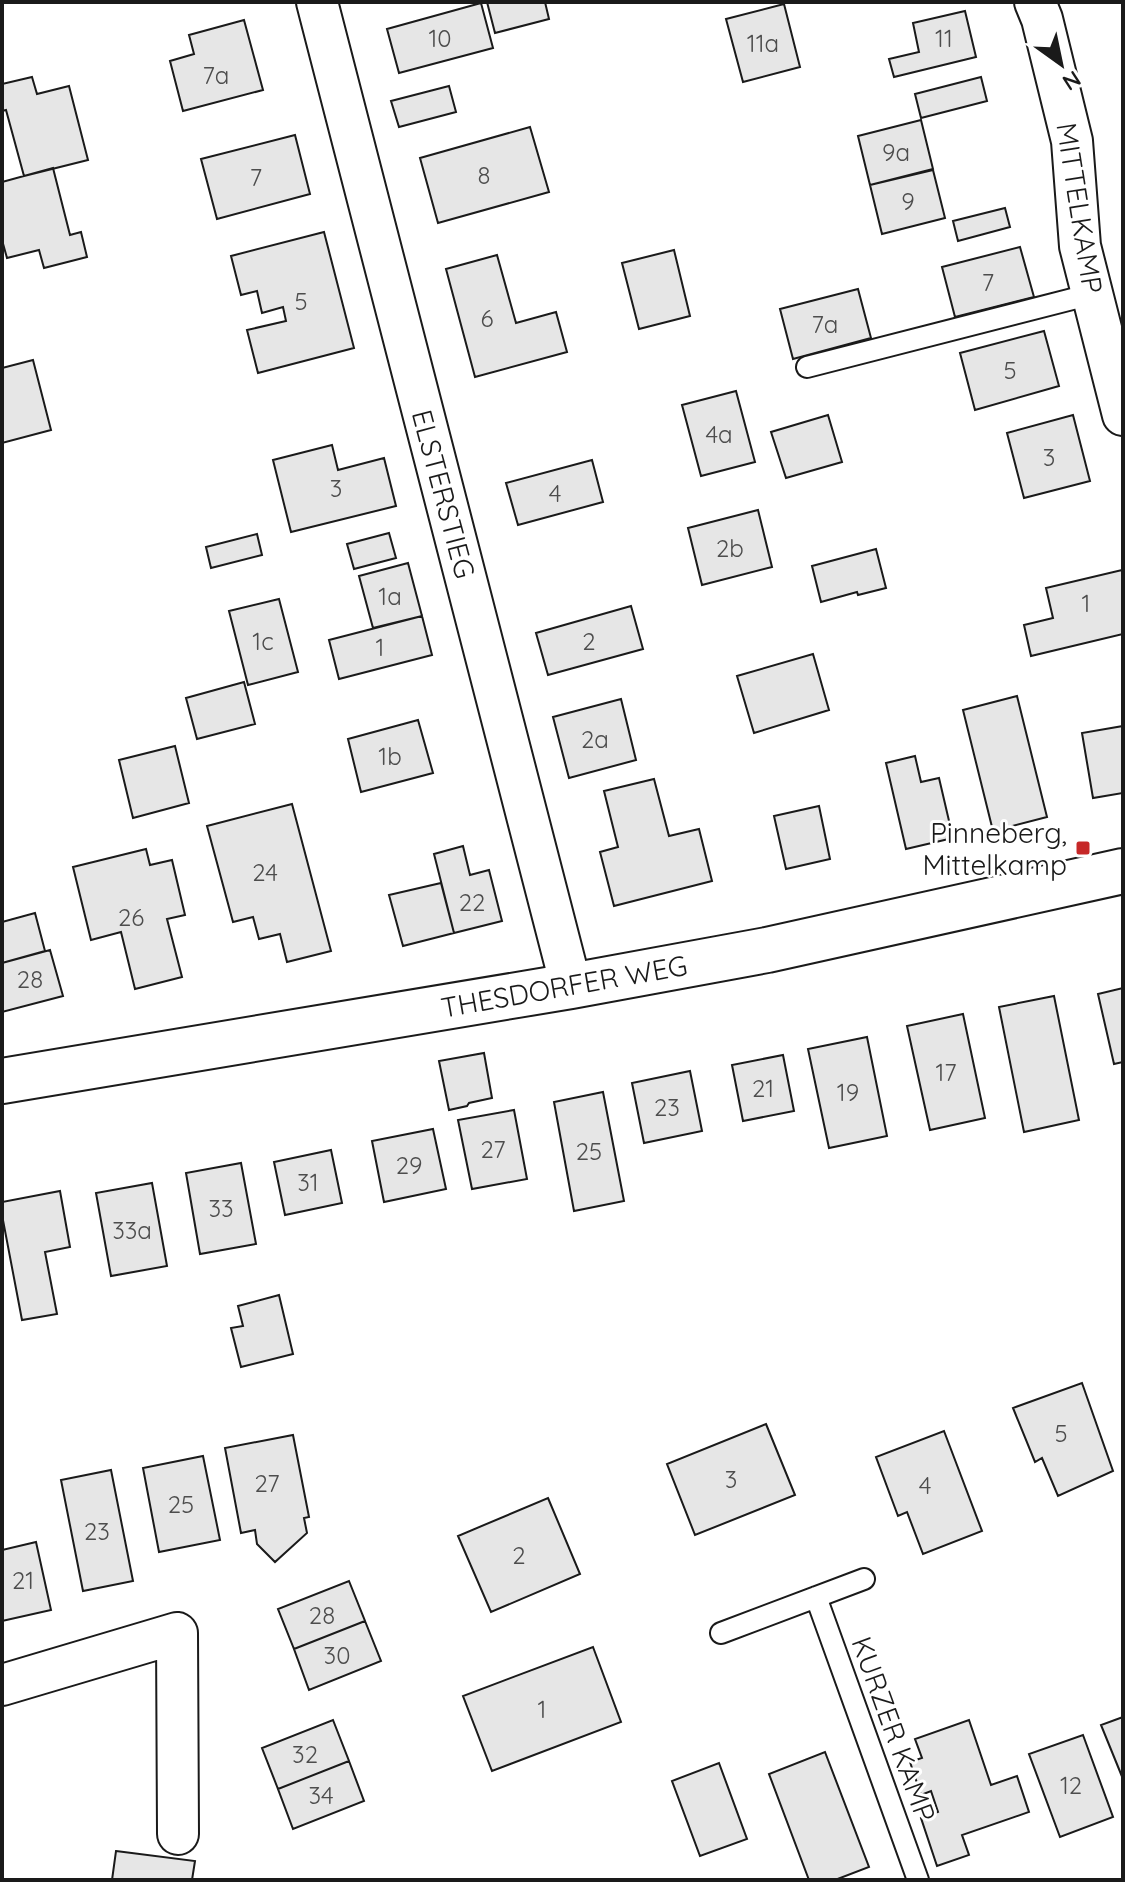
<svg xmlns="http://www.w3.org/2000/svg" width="1125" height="1882" viewBox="0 0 1125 1882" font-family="Quicksand,sans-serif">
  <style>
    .building { fill: #e6e6e6; stroke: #1a1a1a; stroke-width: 2 }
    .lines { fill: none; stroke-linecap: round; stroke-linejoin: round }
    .service-casing { stroke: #1a1a1a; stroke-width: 24 }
    .minor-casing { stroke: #1a1a1a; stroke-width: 44 }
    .tertiary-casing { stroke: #1a1a1a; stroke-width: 48 }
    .service { stroke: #fff; stroke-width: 20 }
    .minor { stroke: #fff; stroke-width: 40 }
    .tertiary { stroke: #fff; stroke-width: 44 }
    .poi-dot { fill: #c62828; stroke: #fff; stroke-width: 3 }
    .labels { text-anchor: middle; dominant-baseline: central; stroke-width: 6; stroke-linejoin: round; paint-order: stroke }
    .number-label { font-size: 24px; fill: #4d4d4d }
    .street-label { font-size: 28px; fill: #1a1a1a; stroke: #fff }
    .poi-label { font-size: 28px; fill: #1a1a1a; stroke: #fff; text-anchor: end }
  </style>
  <rect width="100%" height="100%" fill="#fff"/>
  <path class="building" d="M487 2H545L549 19 495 33Z
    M481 3 493 48 399 73 387 29Z
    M784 4 800 67 743 82 726 19Z
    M965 11 976 57 894 77 889 59 919 52 913 23Z
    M244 20 263 90 183 111 170 61 194 54 189 35Z
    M32 77 37 94 69 86 88 160 24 176 6 110 2 111V84Z
    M981 77 987 101 921 118 915 94Z
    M449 86 456 112 399 127 391 101Z
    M921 120 933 169 870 185 858 136Z
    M530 127 549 192 438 223 420 158Z
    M295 135 310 194 217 219 201 159Z
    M53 168 70 235 81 232 87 257 44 268 39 250 7 258 2 240V182Z
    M933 170 945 218 882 234 870 185Z
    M1005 208 1010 227 958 241 953 221Z
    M324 232 354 348 258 373 247 330 286 321 283 307 262 313 257 291 241 295 231 256Z
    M1020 247 1034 297 955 317 942 267Z
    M674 250 690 316 639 329 622 263Z
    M497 255 516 323 556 312 567 352 475 377 446 269Z
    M858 289 871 338 793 359 780 309Z
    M1044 331 1059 386 975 410 960 353Z
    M33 360 51 430 2 443V368Z
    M736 391 755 462 701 476 682 405Z
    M828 415 842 462 786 478 771 432Z
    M1073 415 1090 481 1024 498 1007 433Z
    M332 445 338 470 384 458 396 506 291 532 273 460Z
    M592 460 603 502 518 525 506 483Z
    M758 510 772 567 702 585 688 528Z
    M389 533 396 558 354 569 347 544Z
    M257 534 262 555 211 568 206 547Z
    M876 549 886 588 858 595 857 592 821 602 812 566Z
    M408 563 422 616 373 628 359 576Z
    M1122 570 1123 634 1031 656 1024 625 1053 618 1046 588Z
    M279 599 298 672 248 685 229 611Z
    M631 606 643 649 548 675 536 633Z
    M422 616 432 655 339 679 329 640Z
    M813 654 829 710 754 733 737 676Z
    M244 682 255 724 197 739 186 698Z
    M1017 696 1047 817 993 831 963 710Z
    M621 699 636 760 569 778 553 717Z
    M418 720 433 773 361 792 348 739Z
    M1123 726V793L1093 798 1082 733Z
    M175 746 189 803 133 818 119 760Z
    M915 756 921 782 939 778 953 838 906 849 886 763Z
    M654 779 669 836 699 829 712 881 614 906 600 852 618 847 604 791Z
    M292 804 331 951 287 962 280 934 259 939 253 917 233 922 207 826Z
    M819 806 830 859 786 869 774 816Z
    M463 846 470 875 489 870 502 921 454 933 434 854Z
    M146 849 150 865 172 860 185 915 167 919 182 977 135 989 121 932 91 940 73 867Z
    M441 883 454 933 403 946 389 895Z
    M35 913 45 951 2 963V922Z
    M50 950 63 996 2 1012V963Z
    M1123 988V1062L1114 1064 1098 994Z
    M1054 996 1079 1120 1024 1132 999 1007Z
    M963 1014 985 1118 930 1130 907 1026Z
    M867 1037 887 1136 829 1148 808 1049Z
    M484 1053 492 1098 469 1103 467 1106 449 1110 439 1061Z
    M783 1055 794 1111 743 1121 732 1065Z
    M690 1071 702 1131 644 1143 632 1083Z
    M603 1092 624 1201 574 1211 554 1102Z
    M514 1110 527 1179 472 1189 458 1120Z
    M433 1129 446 1189 384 1202 372 1141Z
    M331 1150 342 1203 285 1215 274 1162Z
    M241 1163 256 1244 200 1254 186 1173Z
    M152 1183 167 1266 111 1276 96 1193Z
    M60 1191 70 1247 45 1252 57 1314 22 1320 2 1215V1202Z
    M279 1295 293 1354 241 1367 231 1328 243 1326 238 1306Z
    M1082 1383 1113 1471 1058 1496 1042 1458 1035 1462 1013 1408Z
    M766 1424 795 1495 695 1535 667 1464Z
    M944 1431 982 1531 923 1554 907 1512 898 1516 876 1457Z
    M293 1435 309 1517 304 1518 307 1533 275 1562 257 1544 255 1530 241 1533 225 1448Z
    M203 1456 220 1540 159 1552 143 1468Z
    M111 1470 133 1581 83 1591 61 1480Z
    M548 1498 580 1574 491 1612 458 1536Z
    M36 1542 51 1610 2 1621V1550Z
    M349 1581 365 1621 294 1649 278 1609Z
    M365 1621 381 1661 309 1690 294 1649Z
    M593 1647 621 1722 492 1771 463 1696Z
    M1123 1717V1779L1101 1725Z
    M333 1720 349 1761 278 1789 262 1748Z
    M969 1720 991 1785 1017 1776 1029 1812 962 1835 969 1855 937 1866 921 1818 938 1812 931 1791 921 1795 910 1762 922 1758 915 1739Z
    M1083 1735 1113 1817 1060 1837 1029 1754Z
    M825 1752 869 1867 835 1880H809L769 1774Z
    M349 1761 364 1801 293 1829 278 1789Z
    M719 1763 747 1839 700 1856 672 1781Z
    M116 1851 195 1861 192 1880H112Z"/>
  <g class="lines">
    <g class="service-casing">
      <path id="service" d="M807 367 1092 294
        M816 1597 918 1880
        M721 1633 864 1579"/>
    </g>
    <g class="minor-casing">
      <path id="minor" d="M317 2 571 986
        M1035 2 1042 19 1072 141 1080 246 1123 415
        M2 1685 177 1633 178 1834"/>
    </g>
    <g class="tertiary-casing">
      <path id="tertiary" d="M2 1081 571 986 767 950 1123 871"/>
    </g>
    <use href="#service" class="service"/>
    <use href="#minor" class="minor"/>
    <use href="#tertiary" class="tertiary"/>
  </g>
  <rect class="poi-dot" x="1075" y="840" width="16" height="16" rx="4"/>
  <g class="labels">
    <g class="number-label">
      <text x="440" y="38">10</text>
      <text x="944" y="38">11</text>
      <text x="763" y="43">11a</text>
      <text x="216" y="75">7a</text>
      <text x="896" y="152">9a</text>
      <text x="484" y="175">8</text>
      <text x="256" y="177">7</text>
      <text x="908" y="201">9</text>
      <text x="988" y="282">7</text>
      <text x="301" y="301">5</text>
      <text x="487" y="318">6</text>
      <text x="825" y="324">7a</text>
      <text x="1010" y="370">5</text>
      <text x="719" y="434">4a</text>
      <text x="1049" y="457">3</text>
      <text x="336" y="488">3</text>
      <text x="555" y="493">4</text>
      <text x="730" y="548">2b</text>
      <text x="390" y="596">1a</text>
      <text x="1086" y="603">1</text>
      <text x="263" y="641">1c</text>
      <text x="589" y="641">2</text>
      <text x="380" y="647">1</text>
      <text x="595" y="739">2a</text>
      <text x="390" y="756">1b</text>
      <text x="265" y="872">24</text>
      <text x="472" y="902">22</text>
      <text x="131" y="917">26</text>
      <text x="30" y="979">28</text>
      <text x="946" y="1072">17</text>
      <text x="763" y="1088">21</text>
      <text x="848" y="1092">19</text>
      <text x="667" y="1107">23</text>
      <text x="493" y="1149">27</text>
      <text x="589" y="1151">25</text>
      <text x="409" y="1165">29</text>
      <text x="308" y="1182">31</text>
      <text x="221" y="1208">33</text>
      <text x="132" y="1230">33a</text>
      <text x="1061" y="1433">5</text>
      <text x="731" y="1479">3</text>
      <text x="267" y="1483">27</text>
      <text x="925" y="1485">4</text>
      <text x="181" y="1504">25</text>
      <text x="97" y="1531">23</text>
      <text x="519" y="1555">2</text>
      <text x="23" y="1580">21</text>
      <text x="322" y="1615">28</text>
      <text x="337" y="1655">30</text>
      <text x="542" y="1709">1</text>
      <text x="305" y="1754">32</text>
      <text x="1071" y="1785">12</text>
      <text x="321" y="1795">34</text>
    </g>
    <g class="street-label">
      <text transform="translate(1080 208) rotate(81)">MITTELKAMP</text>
      <text transform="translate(444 494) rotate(75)">ELSTERSTIEG</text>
      <text transform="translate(564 986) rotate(-10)">THESDORFER WEG</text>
      <text transform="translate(894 1729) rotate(70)">KURZER KAMP</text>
    </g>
    <g class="poi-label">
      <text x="1067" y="832">Pinneberg,<tspan x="1067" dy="32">Mittelkamp</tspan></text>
    </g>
  </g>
  <rect width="1125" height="1882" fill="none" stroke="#1a1a1a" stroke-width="8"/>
  <g transform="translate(1061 64) rotate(147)" stroke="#ffffff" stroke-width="6" paint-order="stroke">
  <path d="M0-6L14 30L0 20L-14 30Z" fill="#1a1a1a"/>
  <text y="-12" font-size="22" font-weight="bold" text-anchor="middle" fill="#1a1a1a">N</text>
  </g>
</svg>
